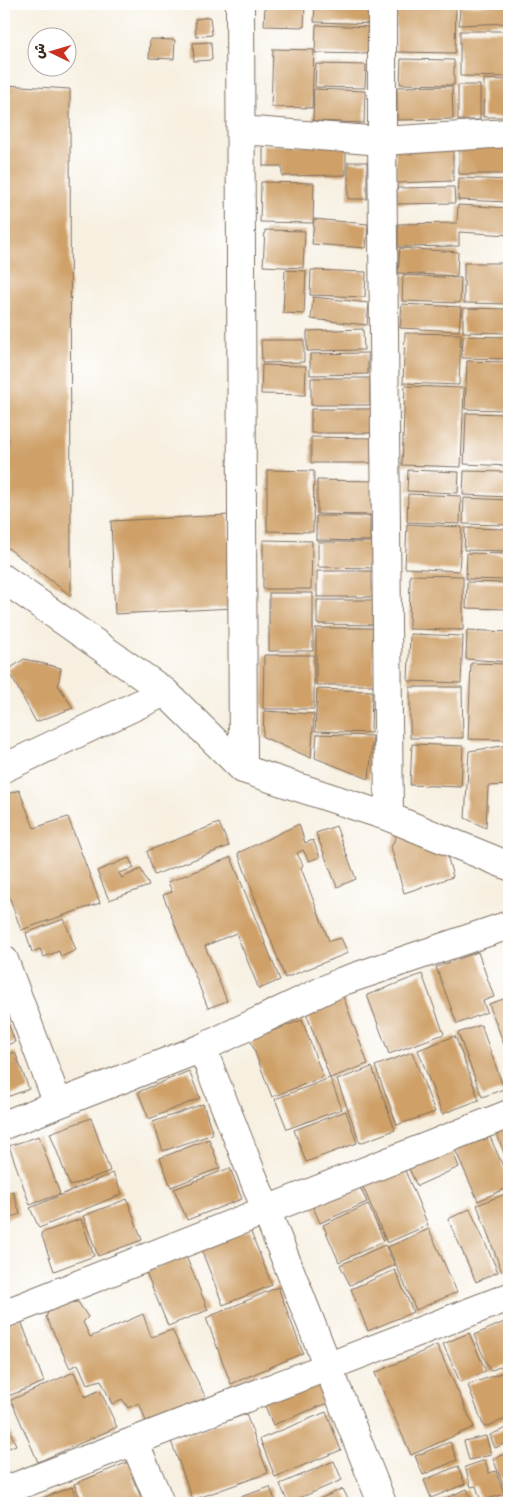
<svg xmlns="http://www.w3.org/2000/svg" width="513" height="1507" viewBox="0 0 513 1507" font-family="'Shantell Sans','Playpen Sans Arabic',sans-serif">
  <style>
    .building { fill: #cfa169 }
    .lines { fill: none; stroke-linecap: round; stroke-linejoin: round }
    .minor-casing { stroke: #7d6f62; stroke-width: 30 }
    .minor { stroke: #fff; stroke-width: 28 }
  </style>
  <rect width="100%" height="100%" fill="#fff"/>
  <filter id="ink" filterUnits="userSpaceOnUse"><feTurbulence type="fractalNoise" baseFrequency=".02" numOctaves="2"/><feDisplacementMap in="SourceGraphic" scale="10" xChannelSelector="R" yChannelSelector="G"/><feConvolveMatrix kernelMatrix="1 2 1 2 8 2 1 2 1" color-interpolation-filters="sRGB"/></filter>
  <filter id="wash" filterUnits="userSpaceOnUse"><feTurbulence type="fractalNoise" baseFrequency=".0096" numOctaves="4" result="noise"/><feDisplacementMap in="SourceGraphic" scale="20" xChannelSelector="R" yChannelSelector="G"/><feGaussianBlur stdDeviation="1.12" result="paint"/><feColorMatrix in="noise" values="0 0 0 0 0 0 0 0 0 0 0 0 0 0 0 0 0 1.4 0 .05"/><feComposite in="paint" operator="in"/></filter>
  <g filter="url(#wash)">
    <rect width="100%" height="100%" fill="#f7f0e1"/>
    <g id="blocks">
      <path class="building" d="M265 4H305L304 27 264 26Z
        M315 4H378L377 24 314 22Z
        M396 4H456L455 53 396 52Z
        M509 4V23L459 25 460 6Z
        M210 17 212 35 196 37 195 19Z
        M316 25 372 27 371 54 315 53Z
        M460 31H509V77L460 76Z
        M150 39 175 40 174 59 149 58Z
        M211 42 212 60 194 61 193 43Z
        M273 49 314 50 312 108 271 107Z
        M401 59 454 60V85L400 84Z
        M316 64 366 65 365 88 315 87Z
        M484 79 509 80V117H483Z
        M4 85 70 89 71 596 4 545V474H5L9 438 4 439Z
        M458 85H480V120H458Z
        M452 86 453 119 397 120V87Z
        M314 89 365 91 364 123 313 121Z
        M509 143V174H459V144Z
        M453 144V181L396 183 395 145Z
        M263 145H346V175L282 176V166H263Z
        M348 162H367V199H348Z
        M459 178 509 180V202L458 200Z
        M261 182 314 183 313 223 260 222Z
        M454 187 455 203 397 204V188Z
        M458 205 509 208V235L459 232V246L398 247V224L457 223Z
        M314 219 368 224 366 248 312 244Z
        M265 230 305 231 303 268 263 266Z
        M400 248 458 252 457 276 398 273Z
        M464 263H509V304L464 303Z
        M285 270 306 271 304 314 283 313Z
        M311 270 366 272 365 297 310 295Z
        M403 275 461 278 460 303 402 301Z
        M313 297 369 303 367 325 311 319Z
        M402 304 461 307 459 331 400 328Z
        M463 308 509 309V333L463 332Z
        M363 329 364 350 307 351V331Z
        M405 333 461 334 459 385 403 383Z
        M463 336 509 337V359L462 358Z
        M261 340H304V362L262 363Z
        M368 353V374L310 375V354Z
        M467 361 509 362V410L465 409Z
        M262 365 306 366 305 395 261 394Z
        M311 378H370V405H311Z
        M405 386 464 388 461 467 402 465Z
        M311 409H372L371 433H311Z
        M466 413 509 414V466L464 464Z
        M311 437 372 438 371 463H311Z
        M267 470 314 471 313 532 267 531Z
        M408 470 459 472 458 493 407 491Z
        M464 471 509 472V497L463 495Z
        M317 480 373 481V515L317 514Z
        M408 494 461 496 460 524 407 522Z
        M464 498 509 500V525L463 524Z
        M228 515 233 608 115 614 111 521Z
        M316 516H370V541L316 540Z
        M407 524 462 527 459 571 405 568Z
        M465 528 509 529V551L464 550Z
        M263 540 312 541 311 589H263Z
        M318 542H374V568L318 567Z
        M467 553 509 554V580L466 579Z
        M317 571H375V597H317Z
        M410 575 463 576V630L409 629Z
        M467 582 509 583V609L466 608Z
        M269 593H313V651H269Z
        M317 600H376V625L317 624Z
        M316 628H374V685H316Z
        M467 630 509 632V662L466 659Z
        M410 634 463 636 461 683 408 681Z
        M264 655H314V709H263Z
        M24 659 61 668 58 685 73 708 36 722 8 670Z
        M471 663 509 664V740L468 739Z
        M410 687H462L463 738H410Z
        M317 689 372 691 371 733 315 731Z
        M264 711 314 714 311 758 263 737Z
        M317 734 373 736 369 779 315 758Z
        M412 744 463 746 461 787 410 785Z
        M509 745V785L488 786 486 828 465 818 469 751Z
        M19 790 34 828 68 817 100 903 21 930 4 882V795Z
        M219 823 229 846 154 875 147 851Z
        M299 824 305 843 313 840 320 857 309 861 303 850 297 853 303 865 301 868 329 941 341 938 348 953 285 978 238 853Z
        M336 826 356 879 337 887 316 833Z
        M399 830 445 847 453 877 404 893 391 847Z
        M231 857 280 980 259 989 236 933 205 946 227 1001 208 1008 163 895 172 892 168 882Z
        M129 858 134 868 119 873 122 878 141 869 149 886 109 900 97 871Z
        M64 919 76 950 61 957 59 951 44 957 40 949 32 952 26 933Z
        M478 952 494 997 483 1001 487 1012 457 1024 436 967Z
        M422 974 444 1034 389 1054 367 995Z
        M343 996 368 1064 330 1078 305 1010Z
        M509 997V1058L489 1004Z
        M4 1011 15 1042 4 1046Z
        M302 1020 323 1077 272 1097 250 1039Z
        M481 1025 504 1089 482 1097 458 1033Z
        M455 1036 479 1100 442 1114 418 1050Z
        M15 1052 29 1089 4 1098V1056Z
        M412 1052 435 1112 397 1125 375 1066Z
        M372 1067 395 1130 360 1143 337 1080Z
        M189 1071 200 1098 149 1119 138 1092Z
        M330 1078 342 1109 287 1129 275 1099Z
        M203 1104 213 1134 163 1151 153 1122Z
        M346 1111 357 1143 306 1162 294 1130Z
        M91 1118 110 1171 70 1186 50 1133Z
        M509 1120V1167L494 1126Z
        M487 1130 509 1180V1187L478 1201 453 1145Z
        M39 1136 60 1194 30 1205 9 1146Z
        M209 1139 220 1168 171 1187 160 1158Z
        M450 1145 459 1167 417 1186 407 1164Z
        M230 1168 242 1199 187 1220 174 1189Z
        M404 1168 428 1225 387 1243 363 1187Z
        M113 1173 122 1194 39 1228 30 1208Z
        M359 1185 367 1202 320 1223 312 1205Z
        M13 1191 20 1214 4 1220V1194Z
        M505 1194 509 1206V1270L502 1272 477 1205Z
        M127 1199 142 1240 98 1256 83 1216Z
        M368 1204 384 1241 339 1262 323 1225Z
        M470 1209 498 1272 476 1282 448 1219Z
        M81 1219 94 1256 54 1271 41 1233Z
        M429 1229 457 1292 416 1310 388 1247Z
        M250 1230 272 1285 223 1305 201 1249Z
        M385 1245 395 1265 350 1285 340 1265Z
        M186 1256 208 1310 168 1326 146 1272Z
        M395 1270 413 1312 368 1331 351 1289Z
        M278 1287 303 1353 231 1384 206 1318Z
        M78 1302 88 1317 83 1322 90 1337 143 1314 151 1337 172 1330 207 1400 147 1424 139 1403 128 1408 122 1399 112 1404 101 1380 87 1384 78 1364 70 1368 46 1317 50 1308 57 1304Z
        M20 1318 44 1382 8 1396 4 1385V1324Z
        M509 1320V1363L490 1371 474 1335Z
        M469 1333 486 1371 460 1382 443 1344Z
        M437 1345 474 1427 411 1455 375 1373Z
        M509 1370V1418L484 1427 468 1385Z
        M74 1372 85 1397 100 1390 117 1427 38 1462 11 1400Z
        M322 1374 333 1401 273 1425 262 1399Z
        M326 1412 341 1450 275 1477 260 1439Z
        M246 1414 268 1473 193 1500 171 1441Z
        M4 1417 16 1445 4 1450Z
        M509 1427V1442L495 1448 490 1435Z
        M486 1436 491 1455 469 1460 464 1441Z
        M450 1442 457 1460 423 1475 415 1456Z
        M504 1454 509 1464V1499L493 1459Z
        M136 1459 142 1473 132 1477 140 1495 148 1491 146 1503H82L74 1484Z
        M485 1460 489 1473 496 1471 504 1494 481 1501 476 1486 471 1487 465 1467Z
        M334 1461 342 1480 288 1503 280 1484Z
        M458 1466 465 1484 431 1498 424 1480Z
        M72 1487 78 1503H29Z
        M270 1487 276 1503H223Z
        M343 1489 350 1503H309Z
        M467 1489 473 1503H434Z"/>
    </g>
  </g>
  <g filter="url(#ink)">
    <use href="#blocks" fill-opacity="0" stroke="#7d6f62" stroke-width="1"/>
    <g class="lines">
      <g class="minor-casing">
        <path id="minor" d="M240 4 243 769
          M382 4V141L389 817
          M241 130 382 141 509 133
          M4 579 165 692 243 769 389 817 509 866
          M4 768 165 692
          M4 960 58 1104
          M202 1048 382 1503
          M4 1125 202 1048 343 981 509 925
          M4 1314 509 1114
          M134 1441 160 1503
          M4 1491 509 1297"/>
      </g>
      <use href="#minor" class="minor"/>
    </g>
  </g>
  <rect width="513" height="1507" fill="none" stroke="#fff" stroke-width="20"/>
  <g transform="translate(52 52) rotate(275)"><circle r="24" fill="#ffffff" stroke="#b1aaa5"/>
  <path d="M0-4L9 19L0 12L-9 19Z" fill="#c8321e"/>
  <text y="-8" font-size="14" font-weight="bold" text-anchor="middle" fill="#3b2a1e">ش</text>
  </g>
</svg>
